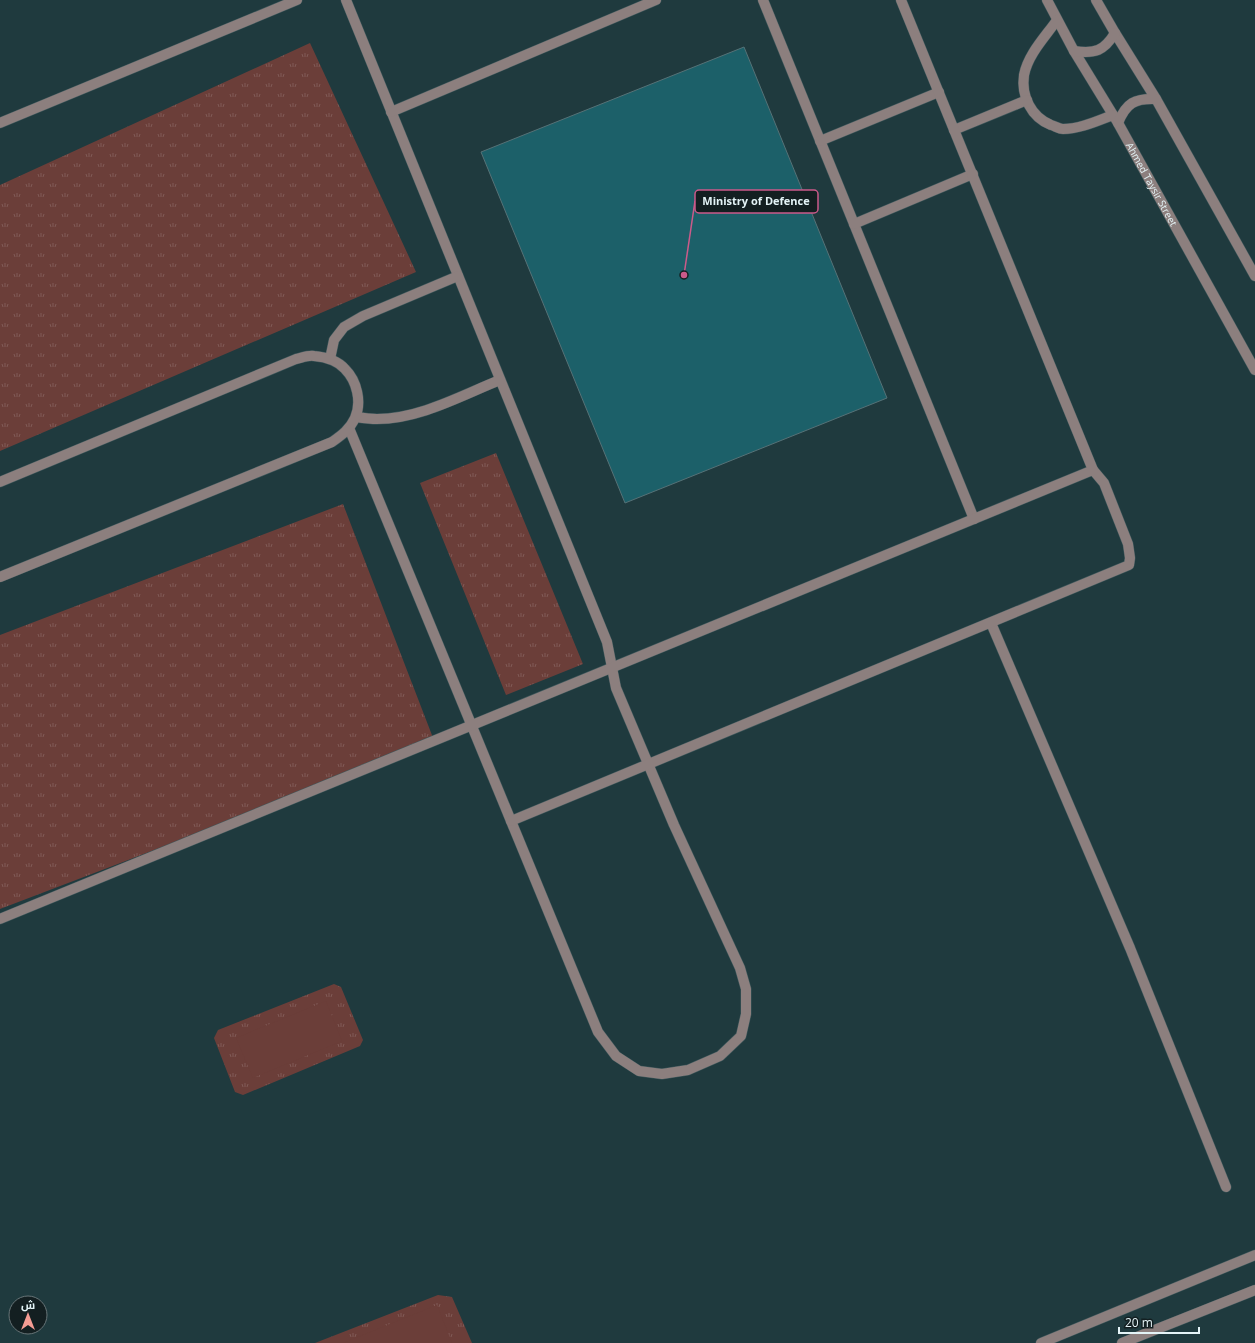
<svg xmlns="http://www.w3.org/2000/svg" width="1255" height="1343" viewBox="0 0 1255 1343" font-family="'Open Sans',Cairo,sans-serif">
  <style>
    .grass { fill: url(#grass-tufts) }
    .pitch { fill: #6b3e39 }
    .building { fill: #1c6069; stroke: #567277 }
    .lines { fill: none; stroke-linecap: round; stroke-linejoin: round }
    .minor-casing { stroke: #3f585c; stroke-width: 11 }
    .minor { stroke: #8c7f7e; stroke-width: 10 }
    .labels { text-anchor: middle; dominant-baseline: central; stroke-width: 4; stroke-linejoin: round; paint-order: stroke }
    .street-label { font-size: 10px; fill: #e4f4f7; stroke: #131f21 }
    .leader { fill: none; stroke: #cc5a8a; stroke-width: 1.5 }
    .callout-dot { fill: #cc5a8a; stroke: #131f21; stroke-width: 1.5 }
    .callout { fill: #131f21; stroke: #cc5a8a; stroke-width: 1.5 }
    .callout-label { font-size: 11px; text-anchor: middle; font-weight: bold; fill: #e4f4f7 }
  </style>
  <defs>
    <pattern id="grass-tufts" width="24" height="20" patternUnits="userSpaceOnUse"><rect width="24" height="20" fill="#6b3e39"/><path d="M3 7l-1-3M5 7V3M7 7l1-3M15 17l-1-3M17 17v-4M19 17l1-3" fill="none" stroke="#805a56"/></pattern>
  </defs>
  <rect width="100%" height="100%" fill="#1f3a3e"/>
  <path class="grass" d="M310 43 416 272 0 451V185Z
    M496 453 583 664 506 695 420 483Z
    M343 504 435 743 0 909V635Z
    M334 984 341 987 363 1040 360 1046 243 1095 235 1092 214 1038 218 1030Z
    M438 1295 452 1297 472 1343H315Z"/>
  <path class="pitch" d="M326 1001 342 1041 253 1078 236 1038Z
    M437 1305 452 1343H343Z"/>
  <path class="building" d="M744 47 887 398 625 503 481 152Z"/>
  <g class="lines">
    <g class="minor-casing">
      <g id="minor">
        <path d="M346 0 607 642 616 688 674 825 740 968 746 989V1014L741 1036 720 1056 688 1070 662 1074 639 1071 616 1056 598 1032 349 428"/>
        <path d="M763 0 974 519"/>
        <path id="s1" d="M1047 0 1074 51 1118 123 1255 370"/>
        <path d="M1096 0 1115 33 1156 99 1255 276"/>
        <path d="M1057 20C1046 36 1028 54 1024 75 1021 96 1031 117 1051 125 1055 126 1059 129 1063 129 1080 129 1097 121 1113 115"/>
        <path d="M1074 51C1095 54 1104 51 1115 33"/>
        <path d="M391 112 656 0"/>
        <path d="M0 123 297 0"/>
        <path d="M1118 123C1126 103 1135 98 1156 99"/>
        <path d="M954 130 1027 100"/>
        <path d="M820 141 939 92"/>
        <path d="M854 224 973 174"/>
        <path d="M330 359 334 340 344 327 363 316 458 276"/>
        <path d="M356 417C363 418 370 419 377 419 420 419 462 395 500 380"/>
        <path d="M0 482 296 359C301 358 308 355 314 356 325 357 338 361 345 369 357 381 362 402 355 418 350 429 342 435 332 442L0 577"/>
        <path d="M991 623 1130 948 1226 1187"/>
        <path d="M511 821 1129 565 1130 558 1128 544 1104 483 1093 470"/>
        <path d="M0 919 1093 470 901 0"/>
        <path d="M1041 1343 1255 1255"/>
        <path d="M1122 1343 1255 1290"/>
      </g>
    </g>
    <use href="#minor" class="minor"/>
  </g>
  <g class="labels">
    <g class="street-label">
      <text stroke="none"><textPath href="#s1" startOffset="212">Ahmed Taysir Street</textPath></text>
    </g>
  </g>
  <path class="leader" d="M684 275L695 201"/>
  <circle class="callout-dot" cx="684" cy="275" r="4"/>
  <rect class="callout" x="695" y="190" width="123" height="23" rx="4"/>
  <g class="callout-label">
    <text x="756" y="205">Ministry of Defence</text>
  </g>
  <g transform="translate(28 1315)"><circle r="19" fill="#131f21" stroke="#677477"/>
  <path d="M0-3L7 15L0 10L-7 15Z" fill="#f59c93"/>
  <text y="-6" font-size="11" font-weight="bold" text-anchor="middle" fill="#e4f4f7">ش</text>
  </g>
  <path d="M1119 1327v6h80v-6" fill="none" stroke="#e4f4f7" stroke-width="2"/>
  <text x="1125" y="1327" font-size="12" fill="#e4f4f7" stroke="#131f21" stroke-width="3" paint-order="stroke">20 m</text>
</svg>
